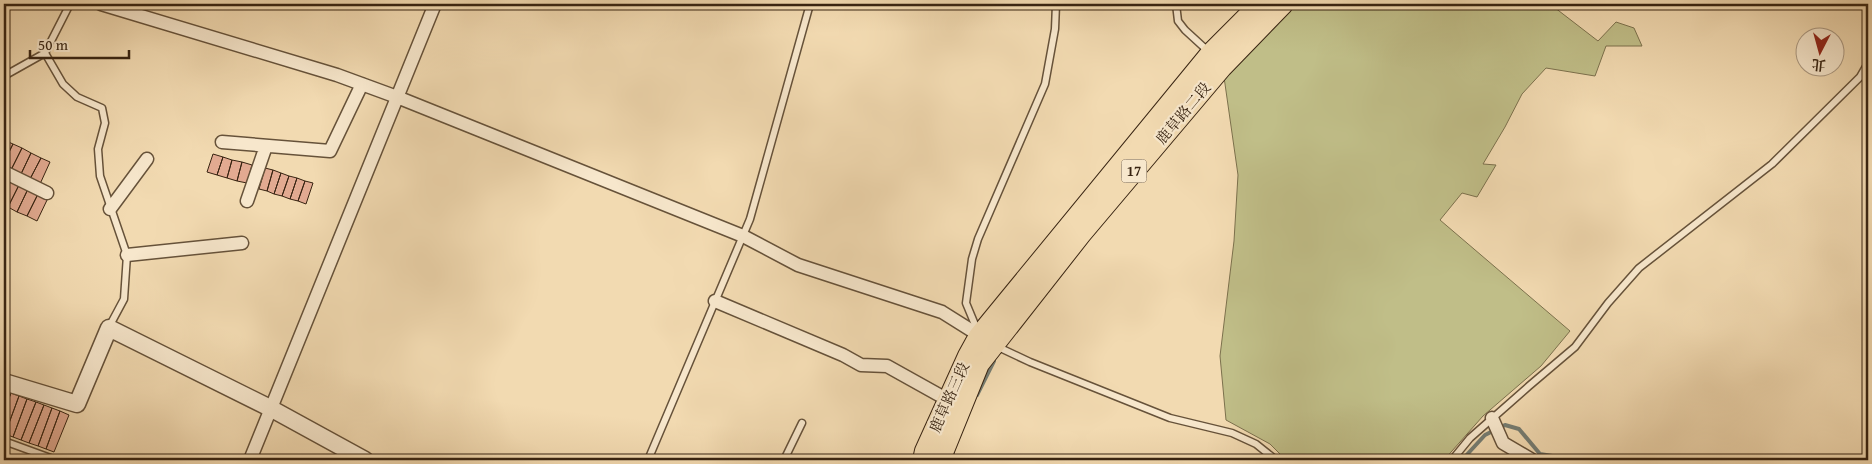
<svg xmlns="http://www.w3.org/2000/svg" width="1872" height="464" viewBox="0 0 1872 464" font-family="'Gentium Book Plus','Noto Serif TC',serif">
  <style>
    .green { fill: #c0be88; stroke: #7c714d }
    .lines { fill: none; stroke-linecap: round; stroke-linejoin: round }
    .stream { stroke: #757d73; stroke-width: 4 }
    .building { fill: #e2aa91; stroke: #382412 }
    .service-casing { stroke: #66523a; stroke-width: 9 }
    .minor-casing { stroke: #66523a; stroke-width: 15 }
    .tertiary-casing { stroke: #66523a; stroke-width: 19 }
    .primary-casing { stroke: #382412; stroke-width: 22 }
    .service { stroke: #f7e7cc; stroke-width: 6 }
    .minor { stroke: #f7e7cc; stroke-width: 12 }
    .tertiary { stroke: #f7e7cc; stroke-width: 16 }
    .primary { stroke: #f2dab1; stroke-width: 20 }
    .labels { text-anchor: middle; dominant-baseline: central; stroke-width: 4.5; stroke-linejoin: round; paint-order: stroke }
    .shield { fill: #f7e7cc; stroke: #715e4a; stroke-width: 1 }
    .shield-label { font-size: 14px; font-weight: bold; fill: #382412 }
    .street-label { font-size: 15px; fill: #382412; stroke: #f7e7cc }
  </style>
  <rect width="100%" height="100%" fill="#f2dab1"/>
  <filter id="stains"><feTurbulence type="fractalNoise" baseFrequency=".004" numOctaves="4"/><feColorMatrix values="0 0 0 0 .2 0 0 0 0 .09 0 0 0 0 .02 0 0 0 .5 -.17"/></filter>
  <radialGradient id="worn" r=".72"><stop offset=".6" stop-color="#630" stop-opacity="0"/><stop offset="1" stop-color="#630" stop-opacity=".3"/></radialGradient>
  <path class="green" d="M1296 4H1550L1598 41 1616 22 1634 28 1642 46H1606L1595 76 1546 68 1522 94 1505 127 1483 164 1496 165 1477 197 1462 193 1440 220 1570 331 1541 366 1483 416 1444 460H1286L1270 444 1226 420 1220 356 1234 241 1238 175 1224 77Z"/>
  <g class="lines">
    <path class="stream" d="M977 395 994 361
      M953 452 952 455 956 460
      M1462 460 1485 435 1505 425 1519 429 1540 454 1577 460"/>
  </g>
  <path class="building" d="M4 140 13 144 4 162Z
    M13 144 22 148 11 170 4 166V162Z
    M22 148 31 153 21 174 11 170Z
    M31 153 41 158 30 179 21 174Z
    M213 154 223 157 217 175 207 172Z
    M223 157 232 160 227 178 217 175Z
    M41 158 50 162 40 184 30 179Z
    M232 160 242 162 237 181 227 178Z
    M242 162 252 165 247 183 237 181Z
    M265 168 273 170 267 191 259 189Z
    M273 170 281 173 274 194 267 191Z
    M281 173 289 176 282 196 274 194Z
    M289 176 297 178 290 199 282 196Z
    M4 178 9 180 4 190Z
    M297 178 305 181 298 201 290 199Z
    M9 180 19 185 8 207 4 205V190Z
    M305 181 313 183 306 204 298 201Z
    M19 185 28 189 17 212 8 207Z
    M28 189 38 194 27 216 17 212Z
    M38 194 48 198 37 221 27 216Z
    M4 390 11 393 4 411Z
    M11 393 19 396 5 434 4 411Z
    M19 396 27 399 13 437 5 434Z
    M27 399 36 402 21 440 13 437Z
    M36 402 44 405 29 443 21 440Z
    M44 405 52 408 38 446 29 443Z
    M52 408 60 411 46 449 38 446Z
    M60 411 69 415 54 452 46 449Z
    M4 454 10 456 8 460H4Z
    M10 456 18 458 17 460H8Z"/>
  <g class="lines">
    <g class="service-casing">
      <path id="service" d="M1176 4 1178 21 1185 30 1209 52
        M45 53 63 84 77 97 102 108 105 123 98 149 100 176 127 255 124 299 109 327
        M4 76 45 53 70 4
        M978 332 966 303 972 259 978 239 1045 84 1055 29 1056 4
        M996 346 1030 362 1170 418 1232 433 1256 444 1276 460
        M4 441 56 460
        M648 460 750 219 810 4
        M784 460 802 423
        M1452 460 1470 438 1529 386 1575 347 1608 303 1639 268 1772 164 1860 77 1868 63"/>
    </g>
    <g class="minor-casing">
      <path id="minor" d="M101 4 337 75 397 97 743 236 798 265 942 312 985 339
        M222 142 330 151 362 84
        M4 172 47 193
        M247 201 266 146
        M110 209 147 159
        M127 255 242 243
        M715 301 843 355 861 365 887 366 948 400
        M1492 418 1503 443 1532 460
        M250 460 435 4"/>
    </g>
    <g class="tertiary-casing">
      <path id="tertiary" d="M4 382 77 404 109 328 270 408 365 460"/>
    </g>
    <g class="primary-casing">
      <path id="primary" d="M923 460 925 451 968 356 979 336 1211 53 1260 4
        M940 460 979 364 1081 234 1222 67 1283 4"/>
    </g>
    <use href="#service" class="service"/>
    <use href="#minor" class="minor"/>
    <use href="#tertiary" class="tertiary"/>
    <use href="#primary" class="primary"/>
  </g>
  <g class="labels">
    <rect class="shield" x="1121.5" y="159.5" width="25" height="23" rx="4"/>
    <g class="shield-label">
      <text x="1134" y="171">17</text>
    </g>
    <g class="street-label">
      <text transform="translate(1183 113) rotate(-50)">鹿草路二段</text>
      <text transform="translate(949 397) rotate(-66)">鹿草路三段</text>
    </g>
  </g>
  <rect width="1872" height="464" fill="none" stroke="#f2dab1" stroke-width="20"/>
  <rect x="5" y="5" width="1862" height="454" fill="none" stroke="#382412" stroke-width="2.5"/>
  <rect x="10" y="10" width="1852" height="444" fill="none" stroke="#382412"/>
  <g transform="translate(1820 52) rotate(186)"><circle r="24" fill="#f7e7cc" stroke="#ab9982"/>
  <path d="M0-4L9 19L0 12L-9 19Z" fill="#8f2418"/>
  <text y="-8" font-size="14" font-weight="bold" text-anchor="middle" fill="#382412">北</text>
  </g>
  <path d="M30 50v8h99v-8" fill="none" stroke="#382412" stroke-width="2.5"/>
  <text x="38" y="50" font-size="15" fill="#382412" stroke="#f7e7cc" stroke-width="4" paint-order="stroke">50 m</text>
  <rect width="100%" height="100%" filter="url(#stains)"/>
  <rect width="100%" height="100%" fill="url(#worn)"/>
</svg>
